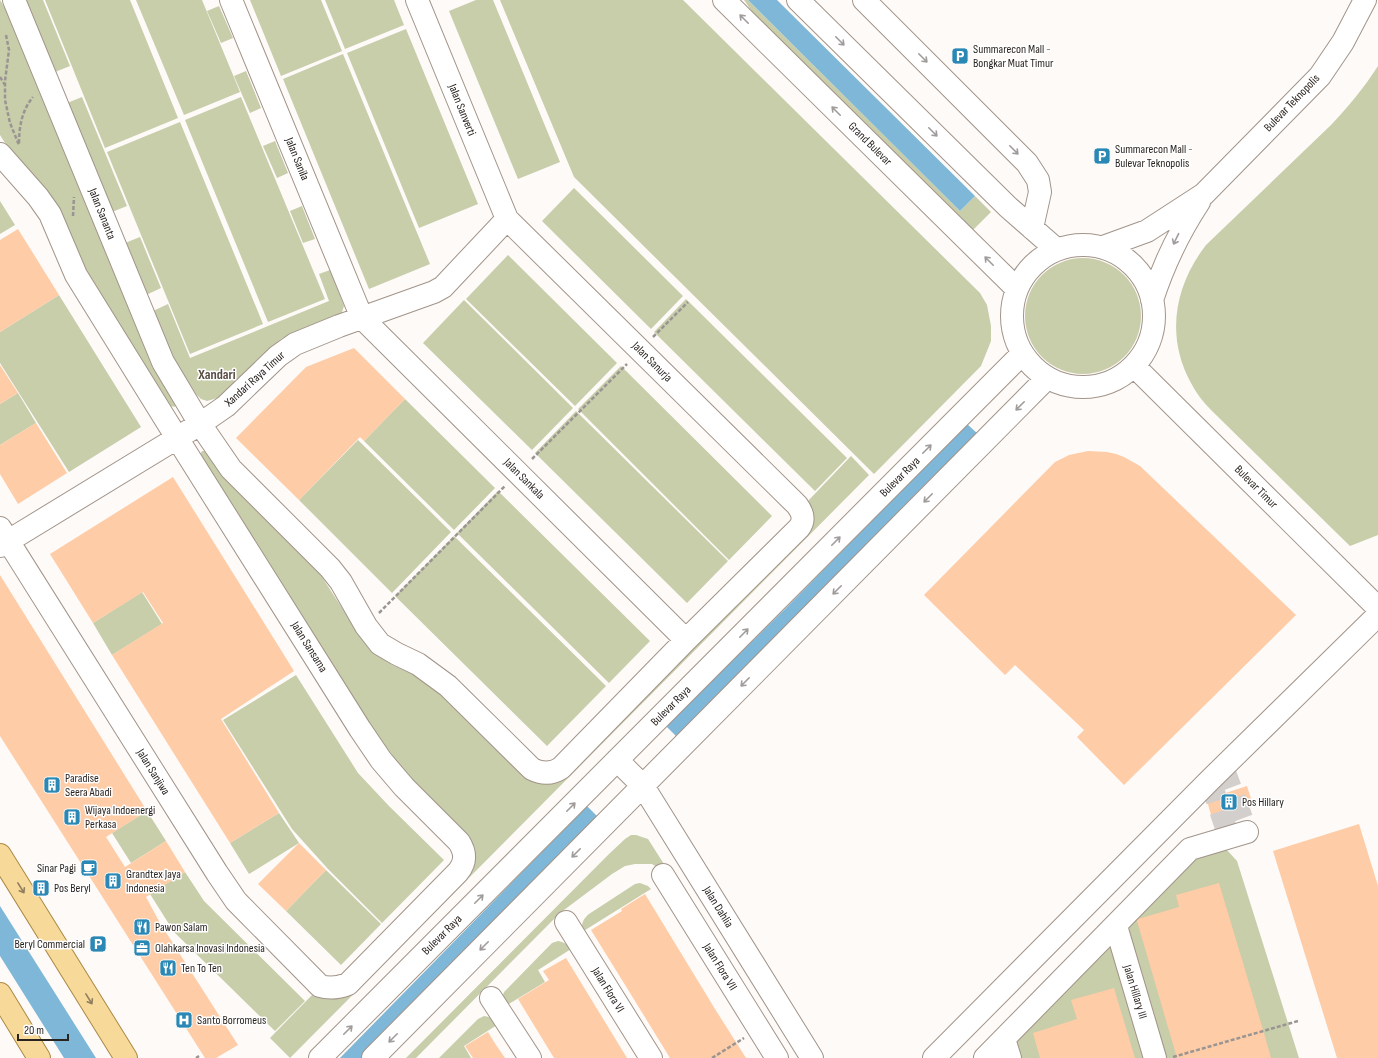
<svg xmlns="http://www.w3.org/2000/svg" width="1378" height="1058" viewBox="0 0 1378 1058" font-family="'Sofia Sans Condensed',sans-serif">
  <style>
    .green { fill: #c8cdaa }
    .water { fill: #7fb7d8 }
    .building { fill: #fecca6 }
    .lines { fill: none; stroke-linecap: round; stroke-linejoin: round }
    .minor-tunnel { stroke: #d3cfcd; stroke-width: 22; stroke-dasharray: 22 11; stroke-linecap: butt }
    .minor-casing { stroke: #a29489; stroke-width: 24 }
    .major-casing { stroke: #ab8944; stroke-width: 24 }
    .path { stroke: #9a9592; stroke-width: 2.5; stroke-dasharray: 4 2; stroke-linecap: butt }
    .minor { stroke: #fff; stroke-width: 22 }
    .major { stroke: #f7d99a; stroke-width: 22 }
    .oneway { stroke: #9f9c9b }
    .oneway2 { stroke: #907e5d }
    .labels { text-anchor: middle; dominant-baseline: central; stroke-width: 3; stroke-linejoin: round; paint-order: stroke }
    .poi-label { font-size: 12px; fill: #2a2420; stroke: #fff; text-anchor: start }
    .street-label { font-size: 12px; fill: #2a2420; stroke: #fff }
    .quarter-label { font-size: 14px; font-weight: bold; fill: #584b42; stroke: #fff }
  </style>
  <rect width="100%" height="100%" fill="#fdfaf8"/>
  <path class="green" d="M0 0 5 8 153 368 176 403 175 407 171 406 0 135Z
    M25 0H43L70 66 55 72Z
    M45 0H130L178 118 105 148Z
    M136 0H202L240 92 184 115Z
    M250 0H321L342 51 281 76Z
    M325 0H394L404 25 345 49Z
    M476 0H493L560 162 518 179 449 11Z
    M500 0H683L980 293 987 305 991 326V341L981 366 874 474 574 177Z
    M744 0H748L960 211 975 196 991 212 971 232 760 23Z
    M219 6 233 38 221 43 207 11Z
    M406 29 478 204 419 228 347 53Z
    M343 54 430 264 369 289 283 79Z
    M1378 66V535L1350 546 1211 410C1203 402 1196 393 1191 383 1165 336 1175 285 1206 245L1331 125C1348 107 1364 88 1378 66Z
    M246 71 261 108 250 113 234 76Z
    M82 97 127 206 112 212 67 103Z
    M241 97 325 299 268 322 185 120Z
    M180 122 263 324 190 354 107 152Z
    M275 141 288 173 277 178 263 146Z
    M574 188 683 296 651 329 542 221Z
    M0 201 15 225 0 234Z
    M302 206 315 239 303 243 290 211Z
    M140 237 161 288 146 295 125 243Z
    M508 255 617 363 575 406 466 299Z
    M1025 316a58 58 0 1 1 116 0a58 58 0 1 1-116 0Z
    M330 270 344 306 341 315 299 330 281 339 221 397 207 401 201 399 196 394 174 359 153 311 168 304 190 358 329 301 319 274Z
    M59 295 141 427 69 472 0 363V332Z
    M686 299 847 458 815 491 654 332Z
    M464 300 573 408 532 450 423 343Z
    M621 366 772 516 729 560 578 409Z
    M18 393 36 423 0 445V404Z
    M405 399 495 488 454 530 364 441Z
    M576 411 728 561 687 603 535 453Z
    M358 440 451 532 392 593 299 500Z
    M202 451H205L207 452 223 477 309 562 320 574 364 642 379 655 392 665 413 674 441 693 524 775 564 777 807 502 851 456 869 475 290 1058 270 1038 314 993 319 996 470 871 411 780 369 724 201 456V453Z
    M498 491 650 641 609 683 457 533Z
    M454 536 606 686 547 746 395 596Z
    M142 592 162 624 112 655 93 623Z
    M296 675 358 773 389 806 444 860 382 923 328 869 292 829 223 720Z
    M147 811 166 841 131 863 112 833Z
    M279 813 299 843 249 874 230 843Z
    M631 835H636L648 839 676 883 663 871 652 864H635L625 866 612 874 560 913 416 1058H406L609 854 625 839Z
    M1226 849 1237 861 1299 1058H1166L1127 929 1195 858Z
    M326 870 381 924 341 965 286 911Z
    M185 872 204 901 305 1001 275 1031 174 932 150 894Z
    M640 883 648 886 651 889 582 932C581 924 583 919 589 914L635 884Z
    M558 941C564 942 567 944 571 949L538 970 545 982 504 1007 502 998 504 992 552 943Z
    M1111 943 1146 1058H1019L1014 1041Z
    M484 1016 489 1017 497 1025 464 1046 471 1058H439L478 1019Z"/>
  <path class="water" d="M748 0H777L975 196 960 211Z
    M967 424 978 434 677 737 666 726 785 609Z
    M587 806 598 817 362 1058H340Z
    M0 906 96 1058H64L0 956Z"/>
  <path class="building" d="M18 229 59 295 0 332V240Z
    M354 348 405 399 364 441 360 437 299 500 236 438 306 367Z
    M0 365 18 393 0 404Z
    M36 423 67 473 18 504 0 474V445Z
    M1088 451 1107 452 1116 454 1124 457 1140 466 1296 615 1124 785 1077 737 1084 730 1015 665 1005 675 924 595 1055 462 1069 455Z
    M173 477 294 671 221 719 279 813 230 843 112 655 163 623 143 592 93 623 50 554Z
    M0 575 147 811 106 837 125 867 166 841 185 872 146 897 160 923 238 1045 216 1058H205L0 736Z
    M1247 786 1253 805 1212 818 1207 801 1210 798Z
    M1359 824 1378 886V1058H1337L1273 851Z
    M299 843 326 870 286 911 258 884Z
    M1219 883 1264 1033 1271 1058H1177L1137 921 1138 919 1179 907 1176 895Z
    M645 894 715 1009 746 1058H670L627 988 591 930 622 911 621 909Z
    M566 958 591 999 627 1058H554L518 999 549 980 543 971Z
    M1114 988 1135 1058H1040L1033 1033 1077 1019 1071 1000Z
    M488 1032 496 1045 505 1058H473L465 1046Z"/>
  <g class="lines">
    <path class="minor-tunnel" d="M1223 767 1247 832
      M1210 780 1229 837"/>
    <g class="minor-casing">
      <path id="minor" d="M14 0 163 362 200 424 231 469 330 568 341 582 366 626 380 644 397 654 418 664 448 686 532 769C542 774 552 774 561 768L686 640 799 528C805 520 803 513 797 505L507 219 417 0
        M231 0 362 318 686 640
        M724 0 1016 288
        M798 0 1008 207 1056 249
        M864 0 1027 163 1038 180 1040 192 1032 228
        M0 154 38 197 50 214 76 275 177 438 360 729 381 760 404 787 459 842C466 853 466 862 458 872L348 984C338 988 330 989 320 986L236 901 217 873 0 528
        M1012 316a71 71 0 1 1 142 0a71 71 0 1 1-142 0Z
        M1103 247 1147 231 1204 194 1320 76 1343 42 1365 0
        M1152 300C1164 263 1178 234 1199 202
        M1134 366 1378 608
        M0 546 200 424 226 406 278 356 295 344 339 326 434 292 443 287 507 219
        M617 760 643 786 812 1058
        M663 875 777 1058
        M566 922 651 1058
        M1116 926 1155 1058
        M491 998 530 1058
        M1004 1039 1010 1058
        M320 1058 1022 354
        M373 1058 1047 378
        M934 1058 1210 780 1378 615
        M985 1058 1190 849 1247 832"/>
    </g>
    <g class="major-casing">
      <path id="major" d="M0 855 126 1058
        M0 994 39 1058"/>
    </g>
    <path class="path" d="M6 35 9 50 5 81V100L10 123 19 145
      M0 77 5 85
      M19 143C19 127 22 110 33 97
      M73 216 74 197
      M653 337 688 302
      M532 459 627 364
      M379 613 505 486
      M1173 1057 1298 1021
      M196 1058 199 1056
      M712 1058 744 1038"/>
    <use href="#minor" class="minor"/>
    <use href="#major" class="major"/>
  </g>
  <defs><path id="oneway-shaft" d="M-6 0H5M1.5-3L5.5 0L1.5 3" fill="none" stroke-width="1.6" stroke-linecap="round" stroke-linejoin="round"/></defs>
  <g class="oneway">
    <use href="#oneway-shaft" transform="translate(744 19) rotate(-135)"/>
    <use href="#oneway-shaft" transform="translate(840 41) rotate(45)"/>
    <use href="#oneway-shaft" transform="translate(923 58) rotate(45)"/>
    <use href="#oneway-shaft" transform="translate(836 111) rotate(-135)"/>
    <use href="#oneway-shaft" transform="translate(933 132) rotate(45)"/>
    <use href="#oneway-shaft" transform="translate(1014 150) rotate(45)"/>
    <use href="#oneway-shaft" transform="translate(1176 239) rotate(116)"/>
    <use href="#oneway-shaft" transform="translate(989 261) rotate(-135)"/>
    <use href="#oneway-shaft" transform="translate(1020 406) rotate(135)"/>
    <use href="#oneway-shaft" transform="translate(927 449) rotate(-45)"/>
    <use href="#oneway-shaft" transform="translate(928 498) rotate(135)"/>
    <use href="#oneway-shaft" transform="translate(836 541) rotate(-45)"/>
    <use href="#oneway-shaft" transform="translate(837 590) rotate(135)"/>
    <use href="#oneway-shaft" transform="translate(744 633) rotate(-45)"/>
    <use href="#oneway-shaft" transform="translate(745 682) rotate(135)"/>
    <use href="#oneway-shaft" transform="translate(571 807) rotate(-45)"/>
    <use href="#oneway-shaft" transform="translate(576 853) rotate(135)"/>
    <use href="#oneway-shaft" transform="translate(479 899) rotate(-45)"/>
    <use href="#oneway-shaft" transform="translate(484 946) rotate(135)"/>
    <use href="#oneway-shaft" transform="translate(348 1030) rotate(-45)"/>
    <use href="#oneway-shaft" transform="translate(393 1038) rotate(135)"/>
  </g>
  <g class="oneway2">
    <use href="#oneway-shaft" transform="translate(21 888) rotate(58)"/>
    <use href="#oneway-shaft" transform="translate(89 999) rotate(58)"/>
  </g>
  <defs>
    <g id="parking-square" transform="scale(0.9)"><rect x="-9" y="-9" width="18" height="18" rx="4" fill="#2b88b4" stroke="#fff"/><path d="M-3.5-5.5H1a3.5 3.5 0 0 1 0 7H-1V5.5H-3.5ZM-1-3.4V-.6H.8a1.4 1.4 0 0 0 0-2.8Z" fill="#fff"/></g>
    <g id="building-square" transform="scale(0.9)"><rect x="-9" y="-9" width="18" height="18" rx="4" fill="#2b88b4" stroke="#fff"/><path d="M-4-6H4V6H1V3H-1V6H-4ZM-2.5-4.3h1.7v1.8h-1.7ZM.8-4.3h1.7v1.8H.8ZM-2.5-1h1.7V.8h-1.7ZM.8-1h1.7V.8H.8Z" fill="#fff"/></g>
    <g id="cafe-square" transform="scale(0.9)"><rect x="-9" y="-9" width="18" height="18" rx="4" fill="#2b88b4" stroke="#fff"/><path d="M-5.5-4.5H6V0H3Q3 3.5 0 3.5H-2.5Q-5.5 3.5-5.5 0ZM3-3.2v2h1.7v-2ZM-6 4.5H4V6H-6Z" fill="#fff"/></g>
    <g id="restaurant-square" transform="scale(0.9)"><rect x="-9" y="-9" width="18" height="18" rx="4" fill="#2b88b4" stroke="#fff"/><path d="M-5-6h1v4h1v-4h1v4h1v-4h1v5L-1.5 .5V6h-2V.5L-5-1ZM5-6V6H3V1.5H1.5Q1.5-4 5-6Z" fill="#fff"/></g>
    <g id="office-square" transform="scale(0.9)"><rect x="-9" y="-9" width="18" height="18" rx="4" fill="#2b88b4" stroke="#fff"/><path d="M-6-3h4V-5.5h4V-3h4V5H-6ZM-1-4.5V-3h2v-1.5ZM-6 0V1H6V0Z" fill="#fff"/></g>
    <g id="hospital-square" transform="scale(0.9)"><rect x="-9" y="-9" width="18" height="18" rx="4" fill="#2b88b4" stroke="#fff"/><path d="M-5-5h3v3.5h4V-5h3V5h-3V1.5h-4V5h-3Z" fill="#fff"/></g>
  </defs>
  <g fill-rule="evenodd">
    <use href="#parking-square" x="960" y="56"/>
    <use href="#parking-square" x="1102" y="156"/>
    <use href="#building-square" x="52" y="785"/>
    <use href="#building-square" x="1229" y="802"/>
    <use href="#building-square" x="72" y="817"/>
    <use href="#cafe-square" x="89" y="868"/>
    <use href="#building-square" x="113" y="881"/>
    <use href="#building-square" x="41" y="888"/>
    <use href="#restaurant-square" x="142" y="927"/>
    <use href="#parking-square" x="98" y="944"/>
    <use href="#office-square" x="142" y="948"/>
    <use href="#restaurant-square" x="168" y="968"/>
    <use href="#hospital-square" x="184" y="1020"/>
  </g>
  <g class="labels">
    <g class="poi-label">
      <text x="973" y="49">Summarecon Mall -<tspan x="973" dy="14">Bongkar Muat Timur</tspan></text>
      <text x="1115" y="149">Summarecon Mall -<tspan x="1115" dy="14">Bulevar Teknopolis</tspan></text>
      <text x="65" y="778">Paradise<tspan x="65" dy="14">Seera Abadi</tspan></text>
      <text x="1242" y="802">Pos Hillary</text>
      <text x="85" y="810">Wijaya Indoenergi<tspan x="85" dy="14">Perkasa</tspan></text>
      <text x="76" y="868" text-anchor="end">Sinar Pagi</text>
      <text x="126" y="874">Grandtex Jaya<tspan x="126" dy="14">Indonesia</tspan></text>
      <text x="54" y="888">Pos Beryl</text>
      <text x="155" y="927">Pawon Salam</text>
      <text x="85" y="944" text-anchor="end">Beryl Commercial</text>
      <text x="155" y="948">Olahkarsa Inovasi Indonesia</text>
      <text x="181" y="968">Ten To Ten</text>
      <text x="197" y="1020">Santo Borromeus</text>
    </g>
    <g class="street-label">
      <text transform="translate(1292 103) rotate(-46)">Bulevar Teknopolis</text>
      <text transform="translate(462 110) rotate(68)">Jalan Sanverti</text>
      <text transform="translate(870 144) rotate(45)">Grand Bulevar</text>
      <text transform="translate(297 159) rotate(68)">Jalan Sanila</text>
      <text transform="translate(102 214) rotate(68)">Jalan Sananta</text>
      <text transform="translate(652 362) rotate(45)">Jalan Sanurja</text>
      <text transform="translate(255 379) rotate(-42)">Xandari Raya Timur</text>
      <text transform="translate(900 477) rotate(-45)">Bulevar Raya</text>
      <text transform="translate(524 479) rotate(45)">Jalan Sankala</text>
      <text transform="translate(1256 487) rotate(45)">Bulevar Timur</text>
      <text transform="translate(309 647) rotate(58)">Jalan Sansama</text>
      <text transform="translate(671 706) rotate(-45)">Bulevar Raya</text>
      <text transform="translate(153 772) rotate(58)">Jalan Sanjiwa</text>
      <text transform="translate(718 907) rotate(58)">Jalan Dahlia</text>
      <text transform="translate(442 935) rotate(-45)">Bulevar Raya</text>
      <text transform="translate(720 967) rotate(58)">Jalan Flora VII</text>
      <text transform="translate(608 990) rotate(58)">Jalan Flora VI</text>
      <text transform="translate(1135 992) rotate(73)">Jalan Hillary III</text>
    </g>
    <g class="quarter-label">
      <text x="217" y="374">Xandari</text>
    </g>
  </g>
  <path d="M18 1034v6h50v-6" fill="none" stroke="#2a2420" stroke-width="2"/>
  <text x="24" y="1034" font-size="12" fill="#2a2420" stroke="#ffffff" stroke-width="3" paint-order="stroke">20 m</text>
</svg>
